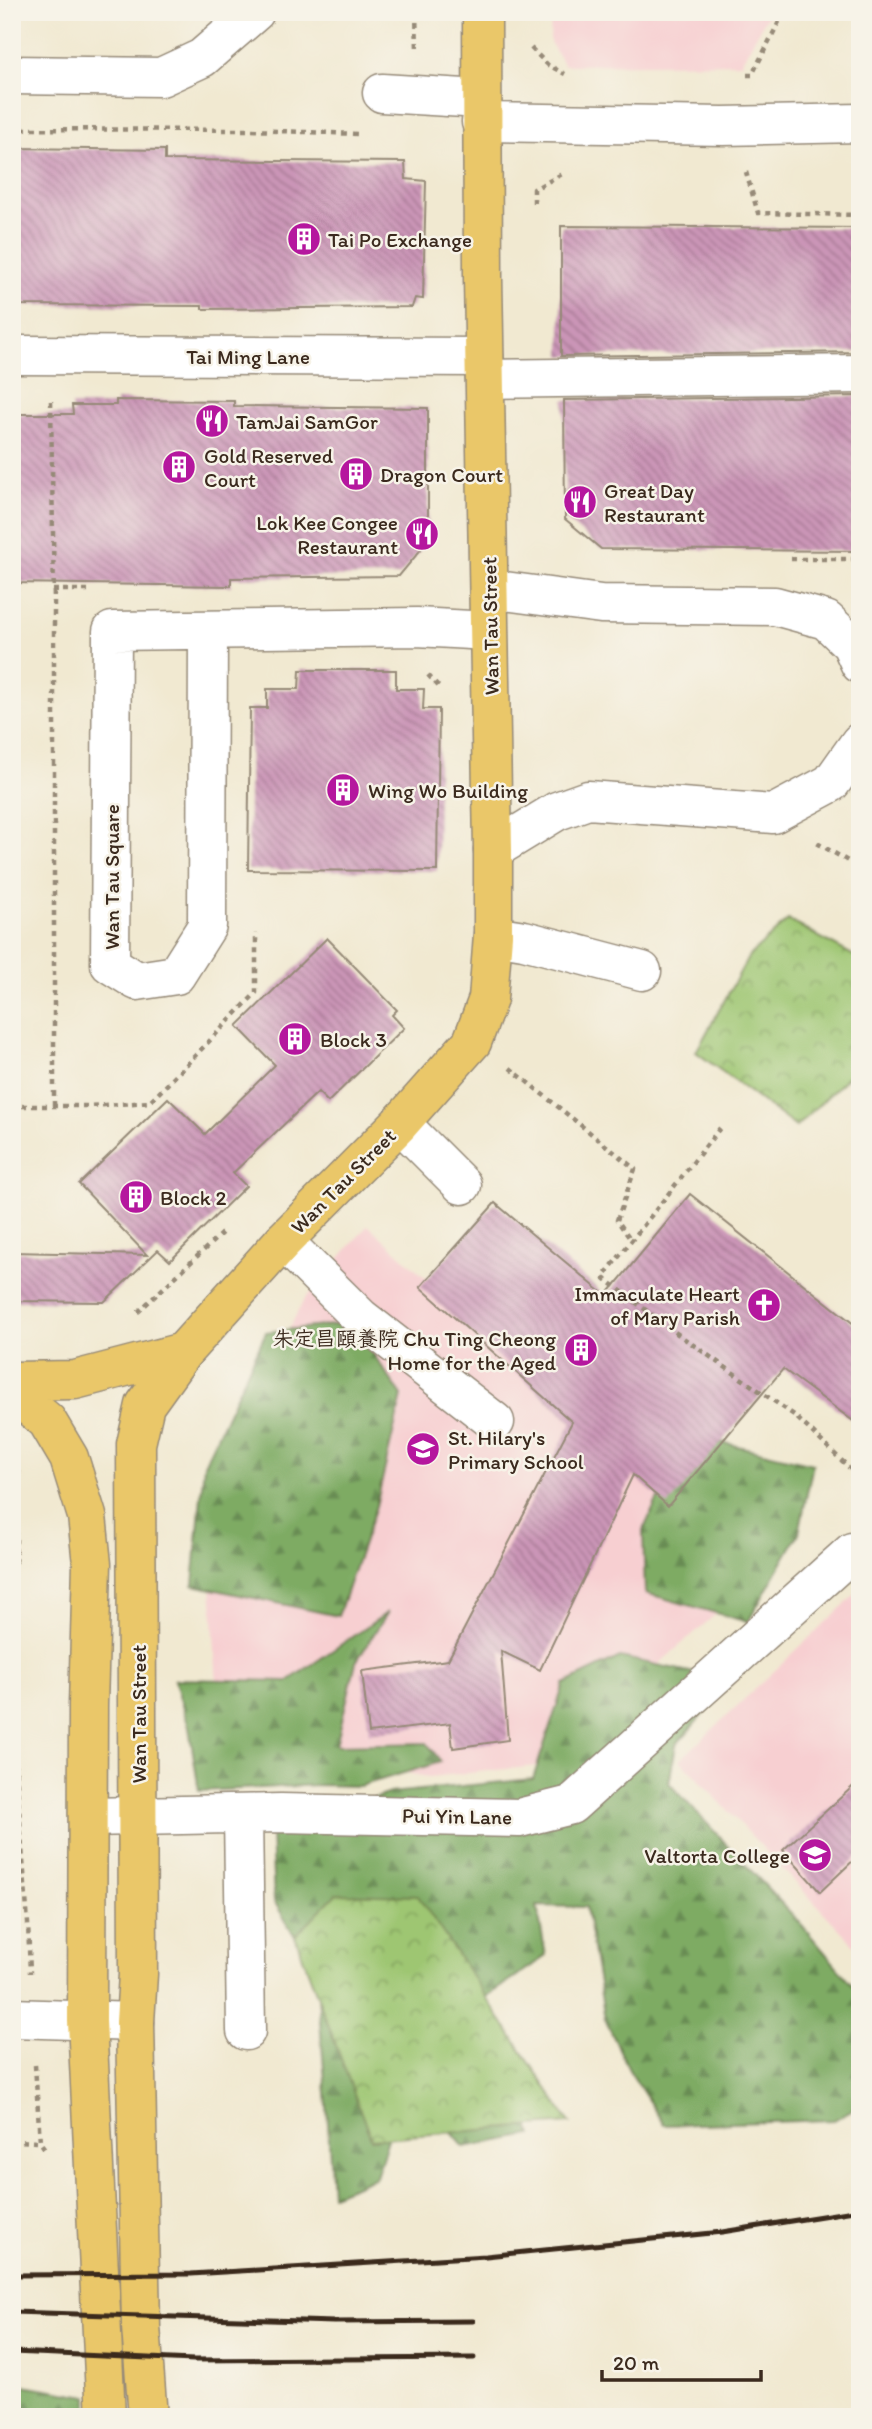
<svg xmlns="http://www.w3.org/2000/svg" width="872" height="2429" viewBox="0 0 872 2429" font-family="Itim,'LXGW WenKai TC',sans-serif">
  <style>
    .built { fill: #f7cfd1 }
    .forest { fill: url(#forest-firs); stroke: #5c6a41; stroke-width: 2 }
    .park { fill: url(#park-crowns); stroke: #6c7848; stroke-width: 2 }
    .building { fill: url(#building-back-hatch) }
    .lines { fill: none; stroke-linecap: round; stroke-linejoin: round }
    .minor-casing { stroke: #968a78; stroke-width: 41 }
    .major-casing { stroke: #968a78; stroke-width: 41 }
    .path { stroke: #968a78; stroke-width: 4.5; stroke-dasharray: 5 5; stroke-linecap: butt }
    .minor { stroke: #fff; stroke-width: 38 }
    .major { stroke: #eac769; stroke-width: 38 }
    .rail { stroke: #3b2a1e; stroke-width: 5 }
    .labels { text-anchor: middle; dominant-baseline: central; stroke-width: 5; stroke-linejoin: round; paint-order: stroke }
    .poi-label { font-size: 21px; fill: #3b2a1e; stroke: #f7f3e8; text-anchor: start }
    .street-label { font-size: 21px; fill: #3b2a1e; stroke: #f7f3e8 }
  </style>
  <defs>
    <pattern id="forest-firs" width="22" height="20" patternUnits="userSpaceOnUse" patternTransform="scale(1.75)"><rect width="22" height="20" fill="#7eab64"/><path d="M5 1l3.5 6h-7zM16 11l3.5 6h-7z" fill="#688b52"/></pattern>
    <pattern id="park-crowns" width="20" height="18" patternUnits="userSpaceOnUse" patternTransform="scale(1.75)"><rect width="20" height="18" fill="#9ec672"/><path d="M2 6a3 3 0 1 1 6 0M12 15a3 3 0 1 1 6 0" fill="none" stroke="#82a15d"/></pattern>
    <pattern id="building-back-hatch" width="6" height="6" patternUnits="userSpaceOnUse" patternTransform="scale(1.75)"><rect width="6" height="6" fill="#cb95b7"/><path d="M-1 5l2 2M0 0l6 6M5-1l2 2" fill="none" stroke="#a67a94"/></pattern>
  </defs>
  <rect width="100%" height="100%" fill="#f7f3e8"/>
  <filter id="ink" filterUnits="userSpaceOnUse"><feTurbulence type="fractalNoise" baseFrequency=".0143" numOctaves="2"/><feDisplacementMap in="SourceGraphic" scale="14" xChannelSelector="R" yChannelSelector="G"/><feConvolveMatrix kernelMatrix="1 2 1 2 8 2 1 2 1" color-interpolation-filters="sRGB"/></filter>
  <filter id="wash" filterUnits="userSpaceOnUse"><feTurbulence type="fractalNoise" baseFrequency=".00686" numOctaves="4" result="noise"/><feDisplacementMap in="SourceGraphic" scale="28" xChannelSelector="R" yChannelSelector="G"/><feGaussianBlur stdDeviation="1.57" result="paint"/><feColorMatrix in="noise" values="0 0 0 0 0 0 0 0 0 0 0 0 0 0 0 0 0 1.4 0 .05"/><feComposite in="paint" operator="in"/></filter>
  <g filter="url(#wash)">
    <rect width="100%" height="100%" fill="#f1e9d1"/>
    <path class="built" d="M551 12H769L741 63 564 65 550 42Z
      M368 1225 755 1580 621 1697 567 1763 429 1777 307 1756 218 1705 207 1514 260 1384 304 1300Z
      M860 1590V1951L680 1760Z"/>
    <path class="forest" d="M352 1323 402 1396 376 1506 338 1616 193 1585 204 1464 266 1332Z
      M687 1434 813 1464 799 1533 748 1622 645 1593 643 1531Z
      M388 1612 356 1662 336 1745 427 1743 441 1762 360 1786 319 1785 199 1791 189 1727 174 1679 288 1681Z
      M620 1657 732 1681 676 1745 669 1783 801 1924 860 1994V2105L834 2120 664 2125 629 2070 605 2019 586 1907 537 1906 546 1956 474 2005 532 2135 464 2147 407 2079 376 2177 332 2195 327 2106 316 1972 274 1901 271 1833 390 1793 533 1779 564 1684Z
      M12 2383 88 2396V2417H12Z"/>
    <path class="park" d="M788 920 860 959V1065L796 1127 696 1052 749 956Z
      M336 1894 418 1896 570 2123 371 2139 295 1936Z"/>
    <g id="blocks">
      <path class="building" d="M12 148 165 150V160L405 162 406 179 426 181 423 299 415 298 412 307 202 309V306L12 305Z
        M561 226 860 228V352L561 356Z
        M860 396V551L601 549 565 519 564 400Z
        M116 400 234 401V406L428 408V541L399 576 231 578V586L12 583V414H73L72 405H116Z
        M300 670H396V689H424L423 709H439L437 871 248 870 250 708H267V689H299Z
        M327 938 397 1010 392 1015 404 1028 328 1102 318 1092 233 1173 246 1186 170 1261 158 1250 104 1302 12 1301V1252L147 1255 79 1184 168 1098 205 1134 275 1065 237 1026Z
        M690 1194 860 1329V1426L783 1369 668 1506 633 1475 540 1670 501 1651 508 1740 453 1748 450 1723 369 1733 362 1671 448 1660 572 1422 420 1287 495 1203 606 1296Z
        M860 1780V1854L820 1892 783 1850Z"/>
    </g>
  </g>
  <g filter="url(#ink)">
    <use href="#blocks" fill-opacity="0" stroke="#968a78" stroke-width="2"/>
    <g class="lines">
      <g class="minor-casing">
        <path id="minor" d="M12 75 161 77 202 58 255 12
          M382 93 481 99
          M481 122 723 126 860 123
          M12 355 484 357
          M485 379 860 374
          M490 589 601 604 775 606 826 620 851 644 860 664
          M208 631 207 926 176 975 137 981 110 964 112 631 417 627 488 631
          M493 850 557 811 588 800 773 814 831 783 860 742
          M493 935 524 940 642 971
          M400 1123 462 1185
          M283 1241 361 1318 495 1422
          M243 1814 246 2031
          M89 1817 281 1813 519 1818 571 1805 852 1552
          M12 2018 135 2022"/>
      </g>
      <g class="major-casing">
        <path id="major" d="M12 1381 75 1380 183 1352
          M12 1392 47 1421 69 1458 87 1516 92 1564 88 1705 87 2021 106 2417
          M148 2417 141 2327 135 2022 138 1974 136 1444 145 1405 183 1352 283 1241 400 1123 472 1042 488 999 493 935V850L483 278 482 12"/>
      </g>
      <path class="path" d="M416 12 417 50
        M531 48 548 65 565 74
        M747 75H752L784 12
        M12 129 251 130 358 134
        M746 172 758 213 860 215
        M534 203V189L564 173
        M51 401 54 602V1107
        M791 559H860
        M854 559 860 574
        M53 590H88
        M428 675 441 689
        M817 843 860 868
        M510 1068 635 1169 617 1220 631 1240
        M12 1106H89L150 1102 256 993V933
        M720 1128 603 1277 669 1328 794 1415 860 1478
        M138 1312 223 1232
        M12 1633 19 1471
        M12 1721 28 1923 30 1973
        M35 2065 40 2142 45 2149
        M12 2141 39 2142"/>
      <use href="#minor" class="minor"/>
      <use href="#major" class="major"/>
      <path class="rail" d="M12 2275 191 2274 486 2256 722 2232 860 2210
        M12 2312 334 2322 473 2321
        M12 2352 194 2360 474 2358"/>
    </g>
  </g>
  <defs>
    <g id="building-disc" transform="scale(1.75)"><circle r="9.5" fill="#b5179e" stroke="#f7f3e8"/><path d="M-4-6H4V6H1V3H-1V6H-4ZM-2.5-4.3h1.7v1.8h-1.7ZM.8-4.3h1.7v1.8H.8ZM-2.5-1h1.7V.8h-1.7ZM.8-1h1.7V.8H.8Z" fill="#fff"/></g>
    <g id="restaurant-disc" transform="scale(1.75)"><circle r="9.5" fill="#b5179e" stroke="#f7f3e8"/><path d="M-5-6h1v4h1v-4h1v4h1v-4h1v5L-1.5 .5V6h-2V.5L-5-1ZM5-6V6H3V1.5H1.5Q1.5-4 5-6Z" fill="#fff"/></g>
    <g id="church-disc" transform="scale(1.75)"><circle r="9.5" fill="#b5179e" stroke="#f7f3e8"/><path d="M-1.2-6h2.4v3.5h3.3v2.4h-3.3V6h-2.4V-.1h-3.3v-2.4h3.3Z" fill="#fff"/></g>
    <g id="school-disc" transform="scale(1.75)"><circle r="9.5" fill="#b5179e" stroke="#f7f3e8"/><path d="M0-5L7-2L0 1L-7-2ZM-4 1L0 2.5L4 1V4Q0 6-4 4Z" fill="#fff"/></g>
  </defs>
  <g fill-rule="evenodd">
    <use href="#building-disc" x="304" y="239"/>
    <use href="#restaurant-disc" x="212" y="421"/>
    <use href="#building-disc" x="179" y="467"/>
    <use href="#building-disc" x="356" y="474"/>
    <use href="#restaurant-disc" x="580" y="502"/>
    <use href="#restaurant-disc" x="422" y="534"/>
    <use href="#building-disc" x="343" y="790"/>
    <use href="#building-disc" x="295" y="1039"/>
    <use href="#building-disc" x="136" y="1197"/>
    <use href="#church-disc" x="764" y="1305"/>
    <use href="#building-disc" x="581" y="1350"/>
    <use href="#school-disc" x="423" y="1449"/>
    <use href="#school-disc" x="815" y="1855"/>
  </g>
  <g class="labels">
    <g class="poi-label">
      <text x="328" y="239">Tai Po Exchange</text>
      <text x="236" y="421">TamJai SamGor</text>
      <text x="204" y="455">Gold Reserved<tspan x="204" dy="24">Court</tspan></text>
      <text x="380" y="474">Dragon Court</text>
      <text x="604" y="490">Great Day<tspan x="604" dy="24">Restaurant</tspan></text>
      <text x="398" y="522" text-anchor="end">Lok Kee Congee<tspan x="398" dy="24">Restaurant</tspan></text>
      <text x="368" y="790">Wing Wo Building</text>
      <text x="320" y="1039">Block 3</text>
      <text x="160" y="1197">Block 2</text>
      <text x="740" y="1293" text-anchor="end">Immaculate Heart<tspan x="740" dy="24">of Mary Parish</tspan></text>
      <text x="556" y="1338" text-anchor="end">朱定昌頤養院 Chu Ting Cheong<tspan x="556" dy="24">Home for the Aged</tspan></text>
      <text x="448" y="1437">St. Hilary's<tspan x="448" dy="24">Primary School</tspan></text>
      <text x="790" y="1855" text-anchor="end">Valtorta College</text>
    </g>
    <g class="street-label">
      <text x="248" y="356">Tai Ming Lane</text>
      <text transform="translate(490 626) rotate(-91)">Wan Tau Street</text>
      <text transform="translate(111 877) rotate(-90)">Wan Tau Square</text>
      <text transform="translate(343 1181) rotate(-45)">Wan Tau Street</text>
      <text transform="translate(138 1714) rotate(-90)">Wan Tau Street</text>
      <text transform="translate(457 1816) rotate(1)">Pui Yin Lane</text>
    </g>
  </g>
  <rect width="872" height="2429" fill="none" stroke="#f7f3e8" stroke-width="42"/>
  <path d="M602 2370v10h159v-10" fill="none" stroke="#3b2a1e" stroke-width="3.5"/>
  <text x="613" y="2370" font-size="21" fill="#3b2a1e" stroke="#f7f3e8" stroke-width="5" paint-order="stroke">20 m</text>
</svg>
